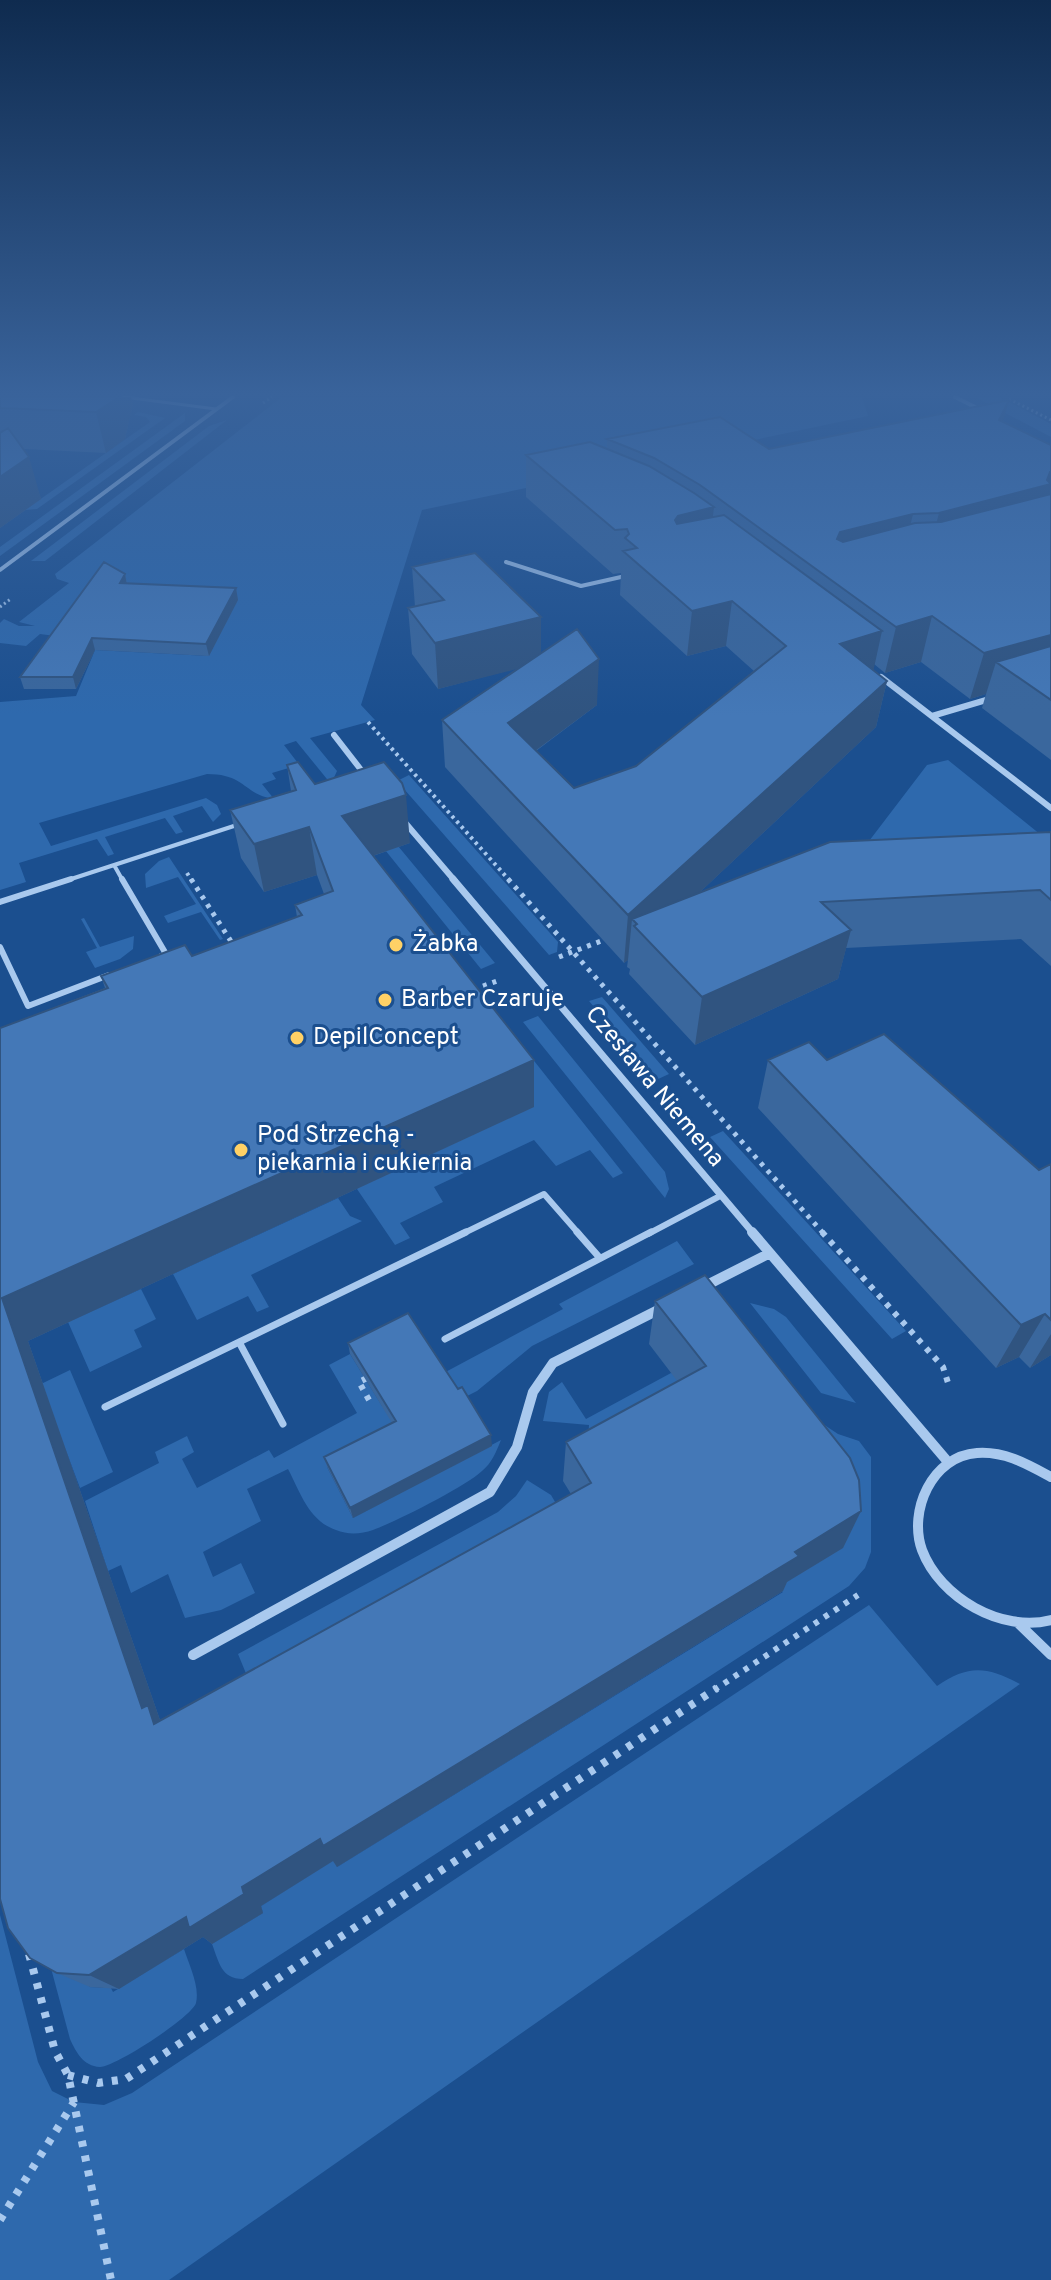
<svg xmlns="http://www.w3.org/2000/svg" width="1051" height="2280" viewBox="0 0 1051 2280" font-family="Overpass,sans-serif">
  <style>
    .green { fill: #2e69ad }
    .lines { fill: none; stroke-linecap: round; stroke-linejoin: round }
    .path-far4 { stroke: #a9c9ee; stroke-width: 3; stroke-dasharray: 2 3; stroke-linecap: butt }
    .path-far3 { stroke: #a9c9ee; stroke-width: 4; stroke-dasharray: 3 4; stroke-linecap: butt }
    .path-far2 { stroke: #a9c9ee; stroke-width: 5; stroke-dasharray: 4 6; stroke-linecap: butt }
    .path-far1 { stroke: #a9c9ee; stroke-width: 6; stroke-dasharray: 5 7; stroke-linecap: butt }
    .path { stroke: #a9c9ee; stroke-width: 8; stroke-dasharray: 6 9; stroke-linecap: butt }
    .lane-far3 { stroke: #a9c9ee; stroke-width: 3 }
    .lane-far2 { stroke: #a9c9ee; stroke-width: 4 }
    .lane-far1 { stroke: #a9c9ee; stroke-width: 6 }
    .lane { stroke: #a9c9ee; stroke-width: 7 }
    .street-far3 { stroke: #a9c9ee; stroke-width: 4 }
    .street-far2 { stroke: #a9c9ee; stroke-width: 6 }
    .street-far1 { stroke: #a9c9ee; stroke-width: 7 }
    .street { stroke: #a9c9ee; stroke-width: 10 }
    .wall { fill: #3a679d }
    .shaded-wall { fill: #305480 }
    .building { fill: #4478b7; stroke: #305480; stroke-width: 2 }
    .poi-dot { fill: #ffd166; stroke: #1b4f8f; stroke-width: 3 }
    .labels { text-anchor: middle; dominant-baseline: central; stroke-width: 6; stroke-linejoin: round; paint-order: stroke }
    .poi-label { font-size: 24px; fill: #fff; stroke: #1b4f8f; text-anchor: start }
    .street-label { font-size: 24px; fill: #fff; stroke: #1b4f8f }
  </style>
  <rect width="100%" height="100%" fill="#1b4f8f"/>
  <path class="green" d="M282 397H862L868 416 422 510 361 705 375 720 310 738 337 771 331 784 296 741 284 745 318 789 292 767 272 773 276 779 262 784 274 799C244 795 246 774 207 774L39 823 51 846 206 798 217 805 221 814 213 822 202 806 173 816 183 832 176 834 165 818 105 837 114 854 108 856 97 839 19 863 26 882 0 890V702L76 696 95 650 209 656 40 634 26 646 0 643V623L4 619 19 626H35L19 622 69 583 57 579 55 574Z
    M975 397H999L1051 424V437Z
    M138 412 165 418 37 509 25 510 150 422 146 417 134 415Z
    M185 413V421L0 556V547Z
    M227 420 45 561H31L209 426Z
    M948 760 1046 839 866 845 927 765Z
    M409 775 558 942 557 952 549 955 397 781Z
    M348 804 369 811 495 963 481 969Z
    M169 857 223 939 220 940 201 912 168 923 164 916 196 904 178 877 146 888 145 874 159 861Z
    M84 918 100 947 134 936 133 949 120 959 95 968 86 952 97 948 81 919Z
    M602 997 669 1074 656 1080 589 1001Z
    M538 1016 665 1172 669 1189 665 1198 523 1022Z
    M508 1028 623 1173 613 1178 590 1150 556 1166 534 1140 434 1187 443 1202 400 1223 410 1238 395 1245 357 1189Z
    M723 1131 906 1331 892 1339 710 1137Z
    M338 1198 350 1216 362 1221 251 1275 269 1307 257 1312 248 1296 197 1320 173 1274Z
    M677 1241 694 1264 532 1346 477 1391 327 1467 353 1518 501 1440C496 1452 492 1463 482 1471 465 1487 395 1522 373 1530 361 1534 348 1535 336 1530 309 1521 300 1492 288 1469L247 1489 261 1521 203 1552 213 1577 241 1563 255 1593 221 1610 185 1618 168 1574 131 1593 121 1565 108 1571 85 1501 159 1463 155 1452 187 1436 194 1452 182 1459 197 1488 269 1450 274 1458 357 1413 329 1365 350 1354 382 1406 563 1309 559 1304Z
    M141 1289 156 1319 134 1330 142 1347 90 1372 68 1322Z
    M750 1303 774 1309 786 1317 856 1403 821 1393Z
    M70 1370 113 1472 80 1488 41 1384Z
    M671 1373 820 1422 838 1434 859 1441 871 1457V1552L865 1568 849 1586 243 1979C221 1979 219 1962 212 1944L263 1913 261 1906 334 1860 337 1867 783 1592 587 1457 589 1425 543 1421 549 1392 562 1382 586 1419Z
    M527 1480 551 1495 571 1529 259 1705 238 1654 498 1512 516 1496Z
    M869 1605 937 1686C968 1665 986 1666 1020 1684L169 2280H0V1915L38 2062 52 2091 74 2102 104 2105 132 2093Z
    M41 1931 90 1987 111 1988 113 1992 184 1949C189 1965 200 1986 196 2003 192 2017 115 2067 100 2067 83 2066 76 2052 70 2039Z"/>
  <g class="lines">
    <path class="path-far4" d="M1009 399 1051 420
      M263 403 272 397
      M0 607 12 598"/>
    <path class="path-far3" d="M368 722 510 881
      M187 873 192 881"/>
    <path class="path-far2" d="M191 879 234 946
      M508 879 824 1234
      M559 957 609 938
      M483 986 497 981"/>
    <path class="path-far1" d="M822 1232 943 1367 949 1386
      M369 1400 359 1382 371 1376
      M714 1690 858 1595"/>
    <path class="path" d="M29 1954 55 2051 68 2075 111 2280
      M68 2075 98 2083 126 2079 717 1688
      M0 2220 74 2102"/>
    <path class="lane-far3" d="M124 397 216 409"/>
    <path class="lane-far2" d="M114 865 123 881
      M65 881 240 824"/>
    <path class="lane-far1" d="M122 879 166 954 161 956
      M0 902 71 879
      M0 947 28 1006 109 975
      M462 1234 544 1194 579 1234
      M648 1234 720 1196"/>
    <path class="lane" d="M577 1232 599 1257
      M445 1339 651 1232
      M239 1342 283 1424
      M105 1407 466 1232"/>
    <path class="street-far3" d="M955 397 983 411
      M506 562 581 586 621 577
      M0 570 233 397"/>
    <path class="street-far2" d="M881 677 1051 808
      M932 716 993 698
      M334 735 365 775
      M402 819 455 881"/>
    <path class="street-far1" d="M453 879 754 1234"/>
    <path class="street" d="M752 1232 948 1462
      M703 1287 770 1253
      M1051 1477C1027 1464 1005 1451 977 1453 932 1456 908 1511 922 1550 940 1598 1002 1633 1051 1620
      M1019 1624 1051 1655
      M193 1655 490 1492 517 1447 533 1392 553 1363 662 1308"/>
  </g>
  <path class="wall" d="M0 397H131L133 403 125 439 106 453 24 449 41 499 0 528Z
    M1003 422 1051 446V760L982 708 986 694 970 699 921 662 885 673 874 664 873 670 887 681 876 727 700 892 1051 832V966L1021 939 846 948 838 979 695 1045 629 974 630 969 627 967 628 960 624 963 445 767 442 720 518 668 438 689 412 654 408 608 415 607 412 567 541 617V653L597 705 536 751 574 788 636 766 755 672 726 646 687 656 620 595 621 573 613 574 526 497V455L607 449V439L769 449Z
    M125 574 127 583 236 588 238 600 209 656 95 650 76 689H24L20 677Z
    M287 765 410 843 373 856 534 1107 28 1341 160 1720 571 1494 563 1481 566 1442 678 1382 649 1344 655 1301 861 1511 843 1548 787 1582 783 1591 337 1867 333 1861 261 1906 263 1913 212 1944 203 1937 119 1989 90 1987 57 1973 0 1028 105 988 101 976 192 956 297 917 295 905 324 894 317 875 264 892 241 858 230 810 291 791Z
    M768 1060H827L1039 1170 1051 1164V1355L1030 1368 1019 1357 996 1368 758 1108Z
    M348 1343 492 1446 353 1518 327 1467 324 1457 392 1423 350 1354Z"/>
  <path class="shaded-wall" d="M116 397H131L133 403 125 439 106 453 96 412Z
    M1009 400 998 440 999 420Z
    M29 457 41 499 0 528V477Z
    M1051 472V508L928 556 939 513Z
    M714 507 709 551 674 559 675 520 678 516Z
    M913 514 903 557 832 576 837 539 840 532Z
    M125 574 127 586 120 583Z
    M236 588 238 600 209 656 206 644Z
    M732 601 726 646 687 656 692 611Z
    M932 616 921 662 885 673 896 627Z
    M541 617V663L438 689 435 643Z
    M882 631 872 677 840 644Z
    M1051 635V677L996 662 986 694 970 699 984 653Z
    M92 638 95 650 76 689 73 677Z
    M599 659 597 705 508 771V723Z
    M887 681 876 727 648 941 632 919 628 960 624 963 628 915Z
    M406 795 410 843 349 864 342 816Z
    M309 827 317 875 264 892 254 844Z
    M851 930 838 979 695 1045 702 997Z
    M534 1060V1107L28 1341 160 1720 171 1734 154 1722 142 1708 2 1298Z
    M1045 1314 1019 1357 996 1368 1021 1325Z
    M1051 1334V1355L1030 1368Z
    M491 1435 492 1446 353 1518 350 1508Z
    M861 1511 843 1548 787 1582 783 1591 337 1867 333 1861 261 1906 263 1913 212 1944 203 1937 119 1989 89 1975 186 1917 242 1887Z"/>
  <path class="building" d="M0 397H116V399L96 412 0 408Z
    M1009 400 999 420 1051 445V472H1050L1047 480 1051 484 939 513 913 514 840 532 837 539 843 542 915 523 941 522 1051 494V635L984 653 932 616 896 627 700 485 654 458 607 439 720 417 769 449Z
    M8 428 29 457 0 477V433Z
    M590 442 649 466 694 493 714 507 678 516 675 520 677 524 724 515 882 631 840 644 887 681 628 915 442 720 577 629 599 659 508 723 574 788 636 766 786 646 732 601 692 611 623 551 637 548 625 538 629 534 627 529 615 530 526 455Z
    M475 553 541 617 435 643 408 608 444 600 412 567Z
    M104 562 125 574 120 583 236 588 206 644 92 638 73 677H20Z
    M1051 646V700L996 662Z
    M298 762 315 784 384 762 402 783 406 795 342 816 534 1060 2 1298 142 1708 148 1705 154 1724 591 1483 566 1442 706 1366 655 1301 705 1275 850 1458 859 1480 861 1511 795 1552 799 1556 323 1846 320 1839 242 1887 244 1894 189 1928 186 1917 89 1975 57 1973 30 1958 8 1928 0 1899V1028L108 988 101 976 185 945 192 956 302 915 295 905 333 891 309 827 254 844 230 810 296 790 287 765Z
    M1051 832V900L1040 890 821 902 851 930 702 997 634 926 637 924 632 919 830 842Z
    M884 1034 1039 1170 1051 1164V1320L1045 1314 1021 1325 768 1060 809 1042 827 1060Z
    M408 1313 458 1389 462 1387 491 1435 350 1508 324 1457 396 1421 348 1343Z"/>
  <linearGradient id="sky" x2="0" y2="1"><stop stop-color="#0f2b4f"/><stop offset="0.55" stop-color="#39639b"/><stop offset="1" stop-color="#39639b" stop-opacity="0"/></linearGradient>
  <rect width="1051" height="716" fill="url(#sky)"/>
  <g class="poi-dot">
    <circle cx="396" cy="945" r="8"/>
    <circle cx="385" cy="1000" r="8"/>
    <circle cx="297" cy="1038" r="8"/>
    <circle cx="241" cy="1150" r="8"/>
  </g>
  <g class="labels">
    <g class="poi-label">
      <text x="412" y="945">Żabka</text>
      <text x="401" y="1000">Barber Czaruje</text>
      <text x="313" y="1038">DepilConcept</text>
      <text x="257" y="1136">Pod Strzechą -<tspan x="257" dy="28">piekarnia i cukiernia</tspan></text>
    </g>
    <g class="street-label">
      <text transform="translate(654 1087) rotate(50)">Czesława Niemena</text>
    </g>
  </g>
</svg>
